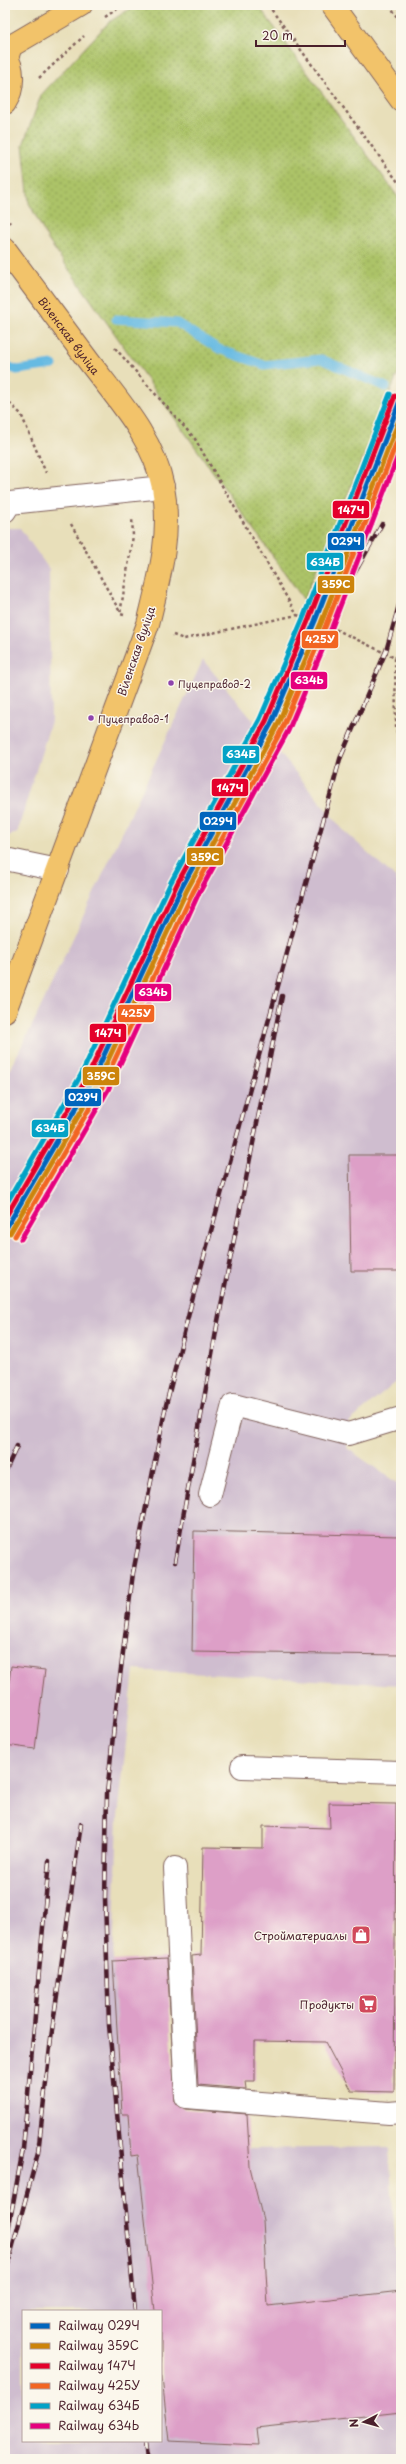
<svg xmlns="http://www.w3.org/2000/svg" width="406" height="2464" viewBox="0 0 406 2464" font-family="'Playpen Sans',sans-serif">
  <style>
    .industrial { fill: #cfbdcf; fill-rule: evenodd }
    .green { fill: url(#green-dots); stroke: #7b714a }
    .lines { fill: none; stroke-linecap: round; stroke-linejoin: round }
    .stream { stroke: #66bae2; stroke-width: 9 }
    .building { fill: #dd9fc7 }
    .minor-casing { stroke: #81625d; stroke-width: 24 }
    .major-casing { stroke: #81625d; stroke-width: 24 }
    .path { stroke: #81625d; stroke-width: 2.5; stroke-dasharray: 3 3; stroke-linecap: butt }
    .minor { stroke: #fff; stroke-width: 22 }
    .major { stroke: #f2c36a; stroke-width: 22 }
    .rail-casing { stroke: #4a1f2b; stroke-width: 4.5 }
    .rail { stroke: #fbf7ec; stroke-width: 3; stroke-dasharray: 9; stroke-linecap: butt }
    .rail-1-casing { stroke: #fbf7ec; stroke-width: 8 }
    .rail-2-casing { stroke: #fbf7ec; stroke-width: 8 }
    .rail-3-casing { stroke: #fbf7ec; stroke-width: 8 }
    .rail-4-casing { stroke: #fbf7ec; stroke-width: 8 }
    .rail-5-casing { stroke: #fbf7ec; stroke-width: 8 }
    .rail-6-casing { stroke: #fbf7ec; stroke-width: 8 }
    .rail-1 { stroke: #0065bd; stroke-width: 5 }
    .rail-2 { stroke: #cc840b; stroke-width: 5 }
    .rail-3 { stroke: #e4002b; stroke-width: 5 }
    .rail-4 { stroke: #f26522; stroke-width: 5 }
    .rail-5 { stroke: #04a2c6; stroke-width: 5 }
    .rail-6 { stroke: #e5007d; stroke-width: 5 }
    .bus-dot { fill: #8e44ad; stroke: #fbf7ec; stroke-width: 1.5 }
    .labels { text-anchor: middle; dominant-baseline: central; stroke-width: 3; stroke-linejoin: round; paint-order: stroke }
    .bus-label { font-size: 10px; fill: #4a1f2b; stroke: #fbf7ec; text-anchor: start }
    .street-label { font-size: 11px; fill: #4a1f2b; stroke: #fbf7ec }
    .poi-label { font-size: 11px; fill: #4a1f2b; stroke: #fbf7ec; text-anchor: end }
    .line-badge { stroke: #fbf7ec; stroke-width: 1.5 }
    .badge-label { font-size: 11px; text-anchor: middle; font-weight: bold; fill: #fff }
  </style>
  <defs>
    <pattern id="green-dots" width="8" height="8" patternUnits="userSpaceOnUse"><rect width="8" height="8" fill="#acc368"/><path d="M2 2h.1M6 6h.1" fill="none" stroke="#8e9e56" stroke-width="1.8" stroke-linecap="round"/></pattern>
  </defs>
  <rect width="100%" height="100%" fill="#fbf7ec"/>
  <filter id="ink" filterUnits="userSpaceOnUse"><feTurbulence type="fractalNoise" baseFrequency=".025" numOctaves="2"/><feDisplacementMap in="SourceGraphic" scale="8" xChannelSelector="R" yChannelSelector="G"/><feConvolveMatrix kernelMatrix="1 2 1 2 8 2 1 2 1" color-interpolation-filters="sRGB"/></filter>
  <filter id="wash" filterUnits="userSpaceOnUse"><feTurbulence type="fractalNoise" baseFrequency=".012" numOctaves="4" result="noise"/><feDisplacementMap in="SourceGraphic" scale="16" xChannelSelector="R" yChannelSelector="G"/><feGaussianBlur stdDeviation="0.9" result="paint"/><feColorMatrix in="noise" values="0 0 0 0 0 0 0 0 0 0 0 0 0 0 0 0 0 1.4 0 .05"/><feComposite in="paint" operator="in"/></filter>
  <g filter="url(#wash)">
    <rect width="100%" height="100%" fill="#e8dfba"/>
    <path class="industrial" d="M5 528H20L49 569 51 721 17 833 5 837Z
      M203 660 344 831 396 878 401 893V1378L349 1422 347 1448 401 1486V1685L134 1670 118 1817 113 1961 122 2114H128L131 2156 246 2149 389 2147 401 2336V2459H5V1078L30 1030ZM23 2311H161V2441H23Z"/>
    <path class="green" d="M136 5H258L401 201V366L304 600 48 240 29 203 23 145 41 95 109 22Z"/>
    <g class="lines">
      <path class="stream" d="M116 319 177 323 219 349 264 365 321 359 386 387
        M5 365 17 370 53 365"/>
    </g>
    <g id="blocks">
      <path class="building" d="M349 1155H401V1271H351Z
        M194 1531 399 1536 401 1655 192 1652Z
        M11 1666 45 1670 35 1749 5 1745V1714Z
        M329 1803 396 1804 394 2092 351 2091 325 2042 255 2041V2081H245L246 2089 198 2085 192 1956 201 1955 203 1847 263 1848V1826L330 1828Z
        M167 1958 175 2103 185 2109 247 2114 250 2167 263 2220 268 2306 401 2291V2412L256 2428 258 2445 169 2441 161 2369V2311H155L138 2155 131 2156 128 2114H122L113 1961Z"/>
    </g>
  </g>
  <g filter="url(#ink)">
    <use href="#blocks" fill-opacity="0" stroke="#81625d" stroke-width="1"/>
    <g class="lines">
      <g class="minor-casing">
        <path id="minor" d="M5 511 10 503 163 487
          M5 859 58 870
          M210 1495 233 1405 348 1434 401 1418
          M242 1767 401 1772
          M175 1868 186 2097 389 2113 401 2112"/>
      </g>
      <g class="major-casing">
        <g id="major">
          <path d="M332 5 401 100"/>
          <path d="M5 55C15 68 14 89 5 103"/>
          <path d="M7 58 11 46 81 5"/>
          <path id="s1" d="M5 249C33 287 62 325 90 363 118 400 154 439 163 487 172 533 159 579 148 624L5 1011"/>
        </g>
      </g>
      <path class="path" d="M268 5 401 186
        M389 5 401 21
        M105 17 123 5
        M39 78 84 36
        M5 217 10 223
        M115 348 195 439 297 615 327 625 395 658 396 726 401 764
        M5 399 21 414 46 473
        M71 524 120 612
        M124 615 120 614 133 536 132 517
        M173 635 184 639 297 615
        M395 658 401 653
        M396 658 401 660
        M398 2086 401 1877"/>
      <use href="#minor" class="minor"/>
      <use href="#major" class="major"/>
      <g class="rail-casing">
        <path id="rail" d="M271 724 382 524
          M5 1472 17 1446
          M175 1562 217 1326 282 996
          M5 2247 23 2149 49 1861
          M5 2275 38 2153 51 2038 81 1824
          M135 2311 109 2025 105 1898 107 1794 115 1716 133 1573 166 1405 193 1297 340 759 386 651 401 598
          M145 2441 147 2459"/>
      </g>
      <use href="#rail" class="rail"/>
      <g class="rail-1-casing">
        <path id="rail-1" d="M5 1230 92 1081 182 887 271 724 315 621 401 398"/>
      </g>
      <g class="rail-2-casing">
        <path id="rail-2" d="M10 1233 97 1084 187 890 277 726 321 623 401 415"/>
      </g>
      <g class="rail-3-casing">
        <path id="rail-3" d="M5 1218 87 1078 177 884 266 721 309 619 395 396"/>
      </g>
      <g class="rail-4-casing">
        <path id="rail-4" d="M15 1236 102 1087 193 892 282 729 326 625 401 431"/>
      </g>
      <g class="rail-5-casing">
        <path id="rail-5" d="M5 1206 81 1075 171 882 260 719 304 616 390 394"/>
      </g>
      <g class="rail-6-casing">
        <path id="rail-6" d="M21 1239 108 1090 198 895 288 731 332 627 401 448"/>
      </g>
      <use href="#rail-1" class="rail-1"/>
      <use href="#rail-2" class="rail-2"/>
      <use href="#rail-3" class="rail-3"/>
      <use href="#rail-4" class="rail-4"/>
      <use href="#rail-5" class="rail-5"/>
      <use href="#rail-6" class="rail-6"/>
    </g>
  </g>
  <defs>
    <g id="shop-square" transform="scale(1)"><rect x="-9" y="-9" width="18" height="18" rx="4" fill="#d1495b" stroke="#fbf7ec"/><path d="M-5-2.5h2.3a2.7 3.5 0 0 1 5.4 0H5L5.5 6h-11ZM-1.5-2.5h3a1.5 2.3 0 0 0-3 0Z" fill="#fff"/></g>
    <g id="supermarket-square" transform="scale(1)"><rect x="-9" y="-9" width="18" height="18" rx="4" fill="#d1495b" stroke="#fbf7ec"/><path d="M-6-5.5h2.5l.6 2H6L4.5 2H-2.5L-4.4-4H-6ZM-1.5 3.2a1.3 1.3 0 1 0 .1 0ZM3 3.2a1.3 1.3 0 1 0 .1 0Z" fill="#fff"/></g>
  </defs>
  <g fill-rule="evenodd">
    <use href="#shop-square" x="361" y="1935"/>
    <use href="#supermarket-square" x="368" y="2004"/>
  </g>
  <g class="bus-dot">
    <circle cx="171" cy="683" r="3.5"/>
    <circle cx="91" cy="718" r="3.5"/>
  </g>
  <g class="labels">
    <g class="bus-label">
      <text x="178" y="683">Пуцеправод-2</text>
      <text x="98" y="718">Пуцеправод-1</text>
    </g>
    <g class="street-label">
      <text stroke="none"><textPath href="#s1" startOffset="108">Віленская вуліца</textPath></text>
      <text transform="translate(136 651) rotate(-71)">Віленская вуліца</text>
    </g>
    <g class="poi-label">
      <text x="347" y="1935">Стройматериалы</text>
      <text x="354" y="2004">Продукты</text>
    </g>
  </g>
  <g class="line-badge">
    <rect x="332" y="500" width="38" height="19" rx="4" fill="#e4002b"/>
    <rect x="327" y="532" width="38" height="19" rx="4" fill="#0065bd"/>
    <rect x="306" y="552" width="38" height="19" rx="4" fill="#04a2c6"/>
    <rect x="317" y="575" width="38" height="19" rx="4" fill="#cc840b"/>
    <rect x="301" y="630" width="38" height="19" rx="4" fill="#f26522"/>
    <rect x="290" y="671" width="38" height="19" rx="4" fill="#e5007d"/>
    <rect x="222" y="745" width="38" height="19" rx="4" fill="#04a2c6"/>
    <rect x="211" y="778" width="38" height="19" rx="4" fill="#e4002b"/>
    <rect x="199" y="811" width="38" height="20" rx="4" fill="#0065bd"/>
    <rect x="186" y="847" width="38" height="19" rx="4" fill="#cc840b"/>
    <rect x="134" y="983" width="38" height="19" rx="4" fill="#e5007d"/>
    <rect x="117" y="1004" width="38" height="19" rx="4" fill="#f26522"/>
    <rect x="89" y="1023" width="38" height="20" rx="4" fill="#e4002b"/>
    <rect x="82" y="1066" width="38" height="20" rx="4" fill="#cc840b"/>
    <rect x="64" y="1088" width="38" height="19" rx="4" fill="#0065bd"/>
    <rect x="31" y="1119" width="38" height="19" rx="4" fill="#04a2c6"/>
  </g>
  <g class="badge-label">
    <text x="351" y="514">147Ч</text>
    <text x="346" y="545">029Ч</text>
    <text x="325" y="566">634Б</text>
    <text x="336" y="588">359С</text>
    <text x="320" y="643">425У</text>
    <text x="309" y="684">634Ь</text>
    <text x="241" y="758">634Б</text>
    <text x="230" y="792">147Ч</text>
    <text x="218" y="825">029Ч</text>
    <text x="205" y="861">359С</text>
    <text x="153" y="996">634Ь</text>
    <text x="136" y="1017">425У</text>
    <text x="108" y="1037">147Ч</text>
    <text x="101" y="1080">359С</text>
    <text x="83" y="1101">029Ч</text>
    <text x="50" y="1132">634Б</text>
  </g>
  <rect width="406" height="2464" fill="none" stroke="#fbf7ec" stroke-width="20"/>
  <rect x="22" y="2310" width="140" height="132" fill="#fbf7ec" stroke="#b4a19f"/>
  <rect x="30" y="2323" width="20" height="6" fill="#0065bd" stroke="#b4a19f"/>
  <text x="58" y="2330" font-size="12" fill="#4a1f2b">Railway 029Ч</text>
  <rect x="30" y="2343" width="20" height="6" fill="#cc840b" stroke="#b4a19f"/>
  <text x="58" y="2350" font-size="12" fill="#4a1f2b">Railway 359С</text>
  <rect x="30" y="2363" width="20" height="6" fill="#e4002b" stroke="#b4a19f"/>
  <text x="58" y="2370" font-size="12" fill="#4a1f2b">Railway 147Ч</text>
  <rect x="30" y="2383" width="20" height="6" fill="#f26522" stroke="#b4a19f"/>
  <text x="58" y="2390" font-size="12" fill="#4a1f2b">Railway 425У</text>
  <rect x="30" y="2403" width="20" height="6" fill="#04a2c6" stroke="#b4a19f"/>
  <text x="58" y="2410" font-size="12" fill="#4a1f2b">Railway 634Б</text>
  <rect x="30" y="2423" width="20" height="6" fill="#e5007d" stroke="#b4a19f"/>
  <text x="58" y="2430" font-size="12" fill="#4a1f2b">Railway 634Ь</text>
  <g transform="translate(364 2422) rotate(264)" stroke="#fbf7ec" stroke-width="3" paint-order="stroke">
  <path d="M0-3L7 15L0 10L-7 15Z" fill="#4a1f2b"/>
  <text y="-6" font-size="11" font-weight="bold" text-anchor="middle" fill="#4a1f2b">N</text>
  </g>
  <path d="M256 40v6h89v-6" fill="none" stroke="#4a1f2b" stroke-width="2"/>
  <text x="262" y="40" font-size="12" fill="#4a1f2b" stroke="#fbf7ec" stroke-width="3" paint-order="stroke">20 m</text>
</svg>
